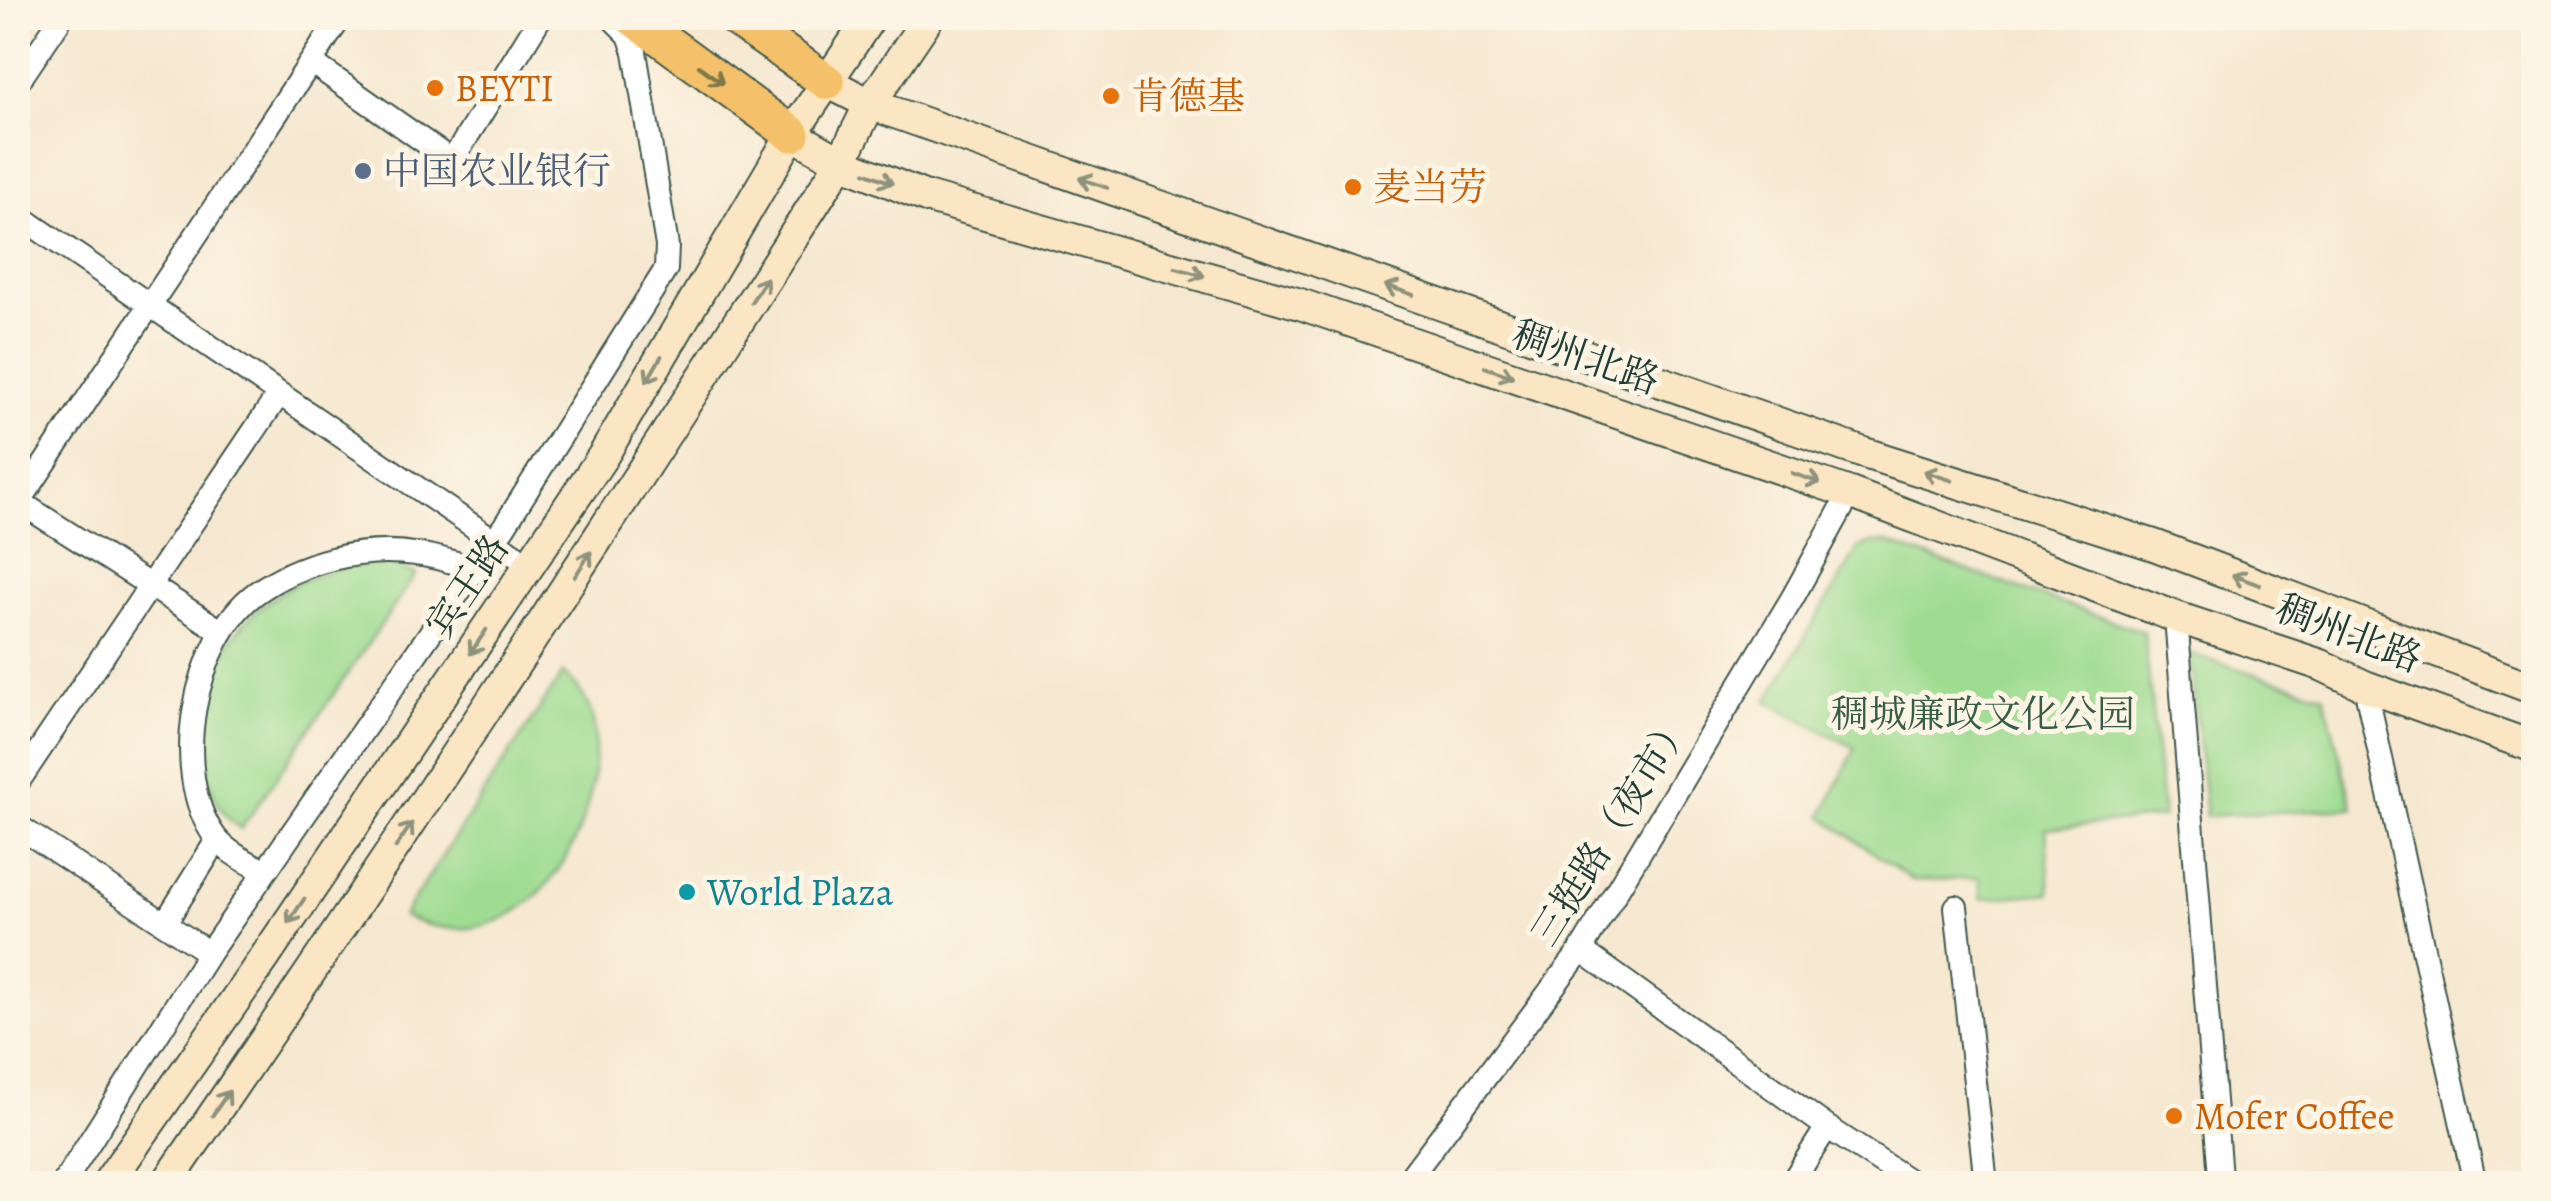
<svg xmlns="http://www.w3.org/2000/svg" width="2551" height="1201" viewBox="0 0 2551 1201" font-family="Alegreya,'Noto Serif SC',serif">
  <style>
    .green { fill: #9edc91; stroke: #5e8c62; stroke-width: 2.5 }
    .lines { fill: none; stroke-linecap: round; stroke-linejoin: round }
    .street-casing { stroke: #3f574b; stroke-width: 26 }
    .secondary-casing { stroke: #3f574b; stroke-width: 34 }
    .primary-casing { stroke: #3f574b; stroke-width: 39 }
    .street { stroke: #fff; stroke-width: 22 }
    .secondary { stroke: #fbe6c3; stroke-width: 30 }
    .primary { stroke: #f4c16a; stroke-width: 35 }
    .oneway { stroke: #7f784c }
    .oneway2 { stroke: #8d927c }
    .food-dot { fill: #e8710a; stroke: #fcf5e5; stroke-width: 4 }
    .service-dot { fill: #5c6f8a; stroke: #fcf5e5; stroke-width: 4 }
    .culture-dot { fill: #0f9aa8; stroke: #fcf5e5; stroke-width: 4 }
    .labels { text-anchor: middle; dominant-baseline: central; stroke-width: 10; stroke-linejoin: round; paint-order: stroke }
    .food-label { font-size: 38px; fill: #c56008; stroke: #fcf5e5; text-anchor: start }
    .service-label { font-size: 38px; fill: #4e5e75; stroke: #fcf5e5; text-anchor: start }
    .street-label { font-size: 38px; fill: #1f3d34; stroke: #fcf5e5 }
    .park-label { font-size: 38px; fill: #385d47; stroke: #fcf5e5 }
    .culture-label { font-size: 38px; fill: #0d838f; stroke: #fcf5e5; text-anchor: start }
  </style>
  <rect width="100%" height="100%" fill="#fcf5e5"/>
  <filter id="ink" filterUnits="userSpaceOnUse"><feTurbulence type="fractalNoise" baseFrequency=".01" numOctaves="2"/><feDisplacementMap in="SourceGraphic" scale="20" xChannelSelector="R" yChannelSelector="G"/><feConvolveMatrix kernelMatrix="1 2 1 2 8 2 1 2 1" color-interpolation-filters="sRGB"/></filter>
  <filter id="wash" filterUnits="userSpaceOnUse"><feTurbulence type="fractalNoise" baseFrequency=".0048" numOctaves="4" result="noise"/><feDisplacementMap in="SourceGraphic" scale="40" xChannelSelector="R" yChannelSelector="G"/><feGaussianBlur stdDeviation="2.25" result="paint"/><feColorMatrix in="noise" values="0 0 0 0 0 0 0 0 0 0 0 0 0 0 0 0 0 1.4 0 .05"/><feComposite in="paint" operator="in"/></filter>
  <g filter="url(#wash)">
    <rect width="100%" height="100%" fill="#f6e8d0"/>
    <path class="green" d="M1885 542 2144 632 2163 817 2046 829 2050 893 1981 899 1979 878 1913 881 1822 816 1855 748 1767 701 1858 549 1871 543Z
      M372 563 392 564 416 574 241 829C216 813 211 791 207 763 188 653 265 572 372 563Z
      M2190 654 2324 695 2353 808 2206 816Z
      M563 673C598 702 598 736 593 778 579 873 506 962 403 916Z"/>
  </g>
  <g filter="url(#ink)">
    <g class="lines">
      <g class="street-casing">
        <path id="street" d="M311 62 452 161 540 18
          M18 82 61 18
          M18 215 530 565
          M18 501 221 631
          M18 504 340 18
          M2176 617 2220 1177 2218 1184
          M2365 686 2475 1184
          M18 782 279 394
          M18 826 209 953
          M265 871C249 863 226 852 215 837 169 773 193 640 256 593 299 562 363 546 415 554 435 556 455 563 474 568
          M1956 907 1986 1184
          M165 923 217 840
          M1581 950 1827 1127 1914 1184
          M63 1184 209 953 505 525 666 269 667 246 635 52 629 35 612 18
          M1405 1184 1581 950 1793 597 1850 493
          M1791 1184 1827 1127"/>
      </g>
      <g class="secondary-casing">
        <path id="secondary" d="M827 82 870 104 1006 152 1861 452 2154 545 2534 689
          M792 134 841 162 926 197 1300 304 1850 493 2176 617 2321 665 2365 686 2534 747
          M107 1184 263 960 603 456 792 134 870 18
          M166 1184C398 847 621 506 841 162L870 104 928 18"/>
      </g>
      <g class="primary-casing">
        <path id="primary" d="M633 18 792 134
          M735 18 827 82"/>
      </g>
      <use href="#street" class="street"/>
      <use href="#secondary" class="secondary"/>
      <use href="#primary" class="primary"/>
    </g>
    <defs><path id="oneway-shaft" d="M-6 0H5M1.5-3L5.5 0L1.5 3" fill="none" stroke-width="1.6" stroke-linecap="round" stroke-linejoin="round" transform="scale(2.5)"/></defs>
    <use class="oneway" href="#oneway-shaft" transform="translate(711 75) rotate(36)"/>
    <g class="oneway2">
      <use href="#oneway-shaft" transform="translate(879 178) rotate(22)"/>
      <use href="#oneway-shaft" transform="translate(1093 183) rotate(-161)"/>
      <use href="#oneway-shaft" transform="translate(1190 272) rotate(16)"/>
      <use href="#oneway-shaft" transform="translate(759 290) rotate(-57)"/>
      <use href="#oneway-shaft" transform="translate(1399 290) rotate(-161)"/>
      <use href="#oneway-shaft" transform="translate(654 369) rotate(120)"/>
      <use href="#oneway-shaft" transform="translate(1499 372) rotate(19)"/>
      <use href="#oneway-shaft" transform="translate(1938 476) rotate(-162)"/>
      <use href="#oneway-shaft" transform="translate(1806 478) rotate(19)"/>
      <use href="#oneway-shaft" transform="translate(583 564) rotate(-57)"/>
      <use href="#oneway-shaft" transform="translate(2246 580) rotate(-159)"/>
      <use href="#oneway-shaft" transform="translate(478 642) rotate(124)"/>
      <use href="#oneway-shaft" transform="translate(404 835) rotate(-56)"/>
      <use href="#oneway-shaft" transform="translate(296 911) rotate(124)"/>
      <use href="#oneway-shaft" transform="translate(221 1103) rotate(-55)"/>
    </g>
  </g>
  <g class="food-dot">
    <circle cx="435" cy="88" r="10"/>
    <circle cx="1111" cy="96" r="10"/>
    <circle cx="1353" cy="187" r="10"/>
    <circle cx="2174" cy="1116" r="10"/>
  </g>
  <circle class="service-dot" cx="363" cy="171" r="10"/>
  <circle class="culture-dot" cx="687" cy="892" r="10"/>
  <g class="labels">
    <g class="food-label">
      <text x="455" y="88">BEYTI</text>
      <text x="1131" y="96">肯德基</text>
      <text x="1373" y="187">麦当劳</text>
      <text x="2194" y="1116">Mofer Coffee</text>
    </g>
    <g class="service-label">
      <text x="383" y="171">中国农业银行</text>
    </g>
    <g class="street-label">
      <text transform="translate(1586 357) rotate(19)">稠州北路</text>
      <text transform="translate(467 586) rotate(-56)">宾王路</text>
      <text transform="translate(2349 633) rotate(21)">稠州北路</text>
      <text transform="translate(1611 829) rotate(-58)">三挺路（夜市）</text>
    </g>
    <g class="park-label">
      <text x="1983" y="714">稠城廉政文化公园</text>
    </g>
    <g class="culture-label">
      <text x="707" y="892">World Plaza</text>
    </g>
  </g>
  <rect width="2551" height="1201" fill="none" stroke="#fcf5e5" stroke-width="60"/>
</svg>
